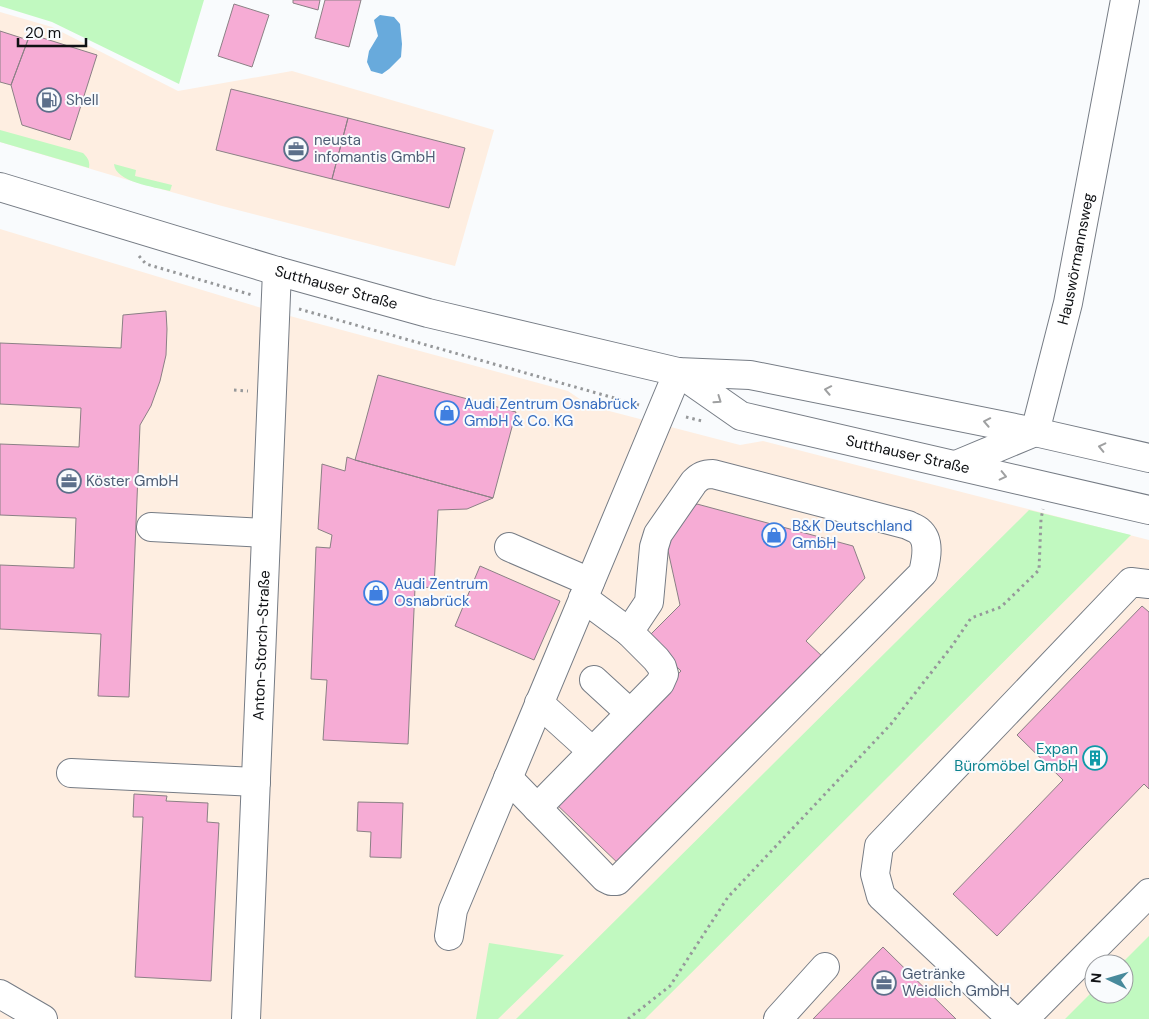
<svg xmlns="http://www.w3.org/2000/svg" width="1149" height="1019" viewBox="0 0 1149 1019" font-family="'DM Sans',sans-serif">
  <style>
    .commercial { fill: #feeee1; fill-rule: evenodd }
    .green { fill: #c1f9c0 }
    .water { fill: #68aadc }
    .building { fill: #f6acd5; stroke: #8b8085 }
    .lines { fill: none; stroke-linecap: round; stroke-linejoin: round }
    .minor-casing { stroke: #767c85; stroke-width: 30 }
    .path { stroke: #96989a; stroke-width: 3; stroke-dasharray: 2.5 4; stroke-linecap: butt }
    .minor { stroke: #fff; stroke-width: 28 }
    .oneway { stroke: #9fa0a1 }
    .labels { text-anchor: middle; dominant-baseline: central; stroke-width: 4; stroke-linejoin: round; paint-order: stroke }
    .service-label { font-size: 15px; fill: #4e5e75; stroke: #f9fbfd; text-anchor: start }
    .street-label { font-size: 15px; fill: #0f1114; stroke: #f9fbfd }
    .shop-label { font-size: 15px; fill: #366cbe; stroke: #f9fbfd; text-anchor: start }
    .culture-label { font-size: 15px; fill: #0d838f; stroke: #f9fbfd; text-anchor: end }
  </style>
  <rect width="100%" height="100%" fill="#f9fbfd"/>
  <path class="commercial" d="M0 12 52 27 178 91 292 71 494 130 455 266 222 206 128 180 0 142Z
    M0 229 275 312 568 391 590 406 740 445 763 441 1149 540V1019H0ZM1094 964H1124V994H1094Z"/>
  <path class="green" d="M0 0H204L179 84 52 22 0 6Z
    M0 130 83 153C88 158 90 161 89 168L0 142Z
    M114 164 136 170 135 176 172 185 170 191C155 187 115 182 114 164Z
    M1029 510 1131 535 645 1019H516Z
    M1149 936V1019H1065L1094 990V994H1124V964H1121Z
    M489 943 564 955 498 1019H476Z"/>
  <path class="water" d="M380 15 394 17 400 24 402 44 401 57 389 69 382 74 371 71 367 62 369 51 378 36 374 20Z"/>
  <path class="building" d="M293 0H320L318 10 293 3Z
    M325 0H361L349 47 315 38Z
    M234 4 269 15 252 67 218 56Z
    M0 31 28 40 11 85 0 82Z
    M30 34 97 55 70 140 22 125 11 85Z
    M231 89 348 118 332 179 216 150Z
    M348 118 465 148 449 208 332 179Z
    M166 311 167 329 166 355 160 381 151 406 140 425 129 697 98 696 101 634 0 629V565L74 568 76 518 0 515V444L79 447 81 408 0 404V343L121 348 123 315Z
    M378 375 516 412 493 498 355 460Z
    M347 457 355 460 493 498 467 509 438 510 434 587 415 588 408 744 323 740 327 680 311 679 316 547 330 548 332 535 318 529 322 464 345 471Z
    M697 504 853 546 865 578 806 641 824 658 622 867 554 802 681 671 647 638 680 605 665 537Z
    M480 566 560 601 534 660 455 626Z
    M1142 606 1149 612V789L1144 784 997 936 953 894 1063 780 1017 735Z
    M134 794 167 796 166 801 208 803 207 822 219 823 211 981 135 977 143 817H133Z
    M358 802 403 803 401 858 370 857 371 832 357 831Z
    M883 947 956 1019H813Z"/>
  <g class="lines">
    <g class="minor-casing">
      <g id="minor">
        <path id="s1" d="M0 187 277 271 428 313 678 372 750 375 1035 432 1149 458"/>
        <path id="s2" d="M678 372 741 416 1149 510"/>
        <path id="s3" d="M1035 432 1068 303 1125 0"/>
        <path d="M956 465 1035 432"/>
        <path d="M151 527 266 533"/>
        <path d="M509 547 590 582"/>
        <path d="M594 680 630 713"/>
        <path d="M539 703 592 751"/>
        <path d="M71 773 256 782"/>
        <path d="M508 778 605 878 611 881H617L923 573C926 560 931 541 919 531 916 528 911 527 908 525L713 474C704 474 700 476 694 482L658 534 654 547 649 602 629 632"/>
        <path d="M537 808 660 683 664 674 662 667 656 659 629 632 583 598"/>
        <path d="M449 936 453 910 678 372"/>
        <path d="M0 994 43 1019"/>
        <path id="s4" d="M246 1019 277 271"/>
        <path d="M778 1019 825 967"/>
        <path d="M1012 1019 881 896 875 874 879 846 1131 582 1149 584"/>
        <path d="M1024 1019 1149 893"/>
      </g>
    </g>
    <path class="path" d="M139 256 146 264 252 295
      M299 309 639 405
      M234 390 248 391
      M686 417 702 421
      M628 1019 670 986 728 897 891 724 952 646 971 618 1001 607 1039 570 1041 519 1043 509"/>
    <use href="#minor" class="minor"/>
  </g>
  <defs><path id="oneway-chevron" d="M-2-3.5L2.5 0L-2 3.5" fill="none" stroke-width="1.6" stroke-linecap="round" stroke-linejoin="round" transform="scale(1.25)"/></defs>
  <g class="oneway">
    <use href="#oneway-chevron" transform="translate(828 390) rotate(-169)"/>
    <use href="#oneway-chevron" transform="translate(718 400) rotate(35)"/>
    <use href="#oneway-chevron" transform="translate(987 422) rotate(-169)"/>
    <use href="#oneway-chevron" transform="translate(1102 447) rotate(-167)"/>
    <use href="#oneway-chevron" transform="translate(1003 476) rotate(13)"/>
  </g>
  <defs>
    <g id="fuel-ring" transform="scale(1.25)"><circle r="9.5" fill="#f9fbfd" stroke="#5c6f8a" stroke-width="1.5"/><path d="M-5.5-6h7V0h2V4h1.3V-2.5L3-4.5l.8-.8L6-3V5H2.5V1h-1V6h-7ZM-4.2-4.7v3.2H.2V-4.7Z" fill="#5c6f8a"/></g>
    <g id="office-ring" transform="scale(1.25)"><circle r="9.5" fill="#f9fbfd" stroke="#5c6f8a" stroke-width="1.5"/><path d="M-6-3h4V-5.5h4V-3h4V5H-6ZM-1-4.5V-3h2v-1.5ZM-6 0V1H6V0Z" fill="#5c6f8a"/></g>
    <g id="shop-ring" transform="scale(1.25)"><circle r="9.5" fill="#f9fbfd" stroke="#3f7fe0" stroke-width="1.5"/><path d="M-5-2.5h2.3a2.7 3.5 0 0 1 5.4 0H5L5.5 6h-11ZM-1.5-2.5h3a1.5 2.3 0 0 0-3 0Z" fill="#3f7fe0"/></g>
    <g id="building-ring" transform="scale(1.25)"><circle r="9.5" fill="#f9fbfd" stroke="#0f9aa8" stroke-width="1.5"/><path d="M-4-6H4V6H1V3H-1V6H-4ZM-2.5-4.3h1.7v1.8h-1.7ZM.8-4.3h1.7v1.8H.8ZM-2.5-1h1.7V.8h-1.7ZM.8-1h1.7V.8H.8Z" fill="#0f9aa8"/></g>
  </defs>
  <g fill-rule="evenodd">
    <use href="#fuel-ring" x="49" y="100"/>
    <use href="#office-ring" x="296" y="149"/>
    <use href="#shop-ring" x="447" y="413"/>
    <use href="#office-ring" x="69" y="481"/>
    <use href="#shop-ring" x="774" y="535"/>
    <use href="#shop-ring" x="376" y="593"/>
    <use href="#building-ring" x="1095" y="758"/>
    <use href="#office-ring" x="884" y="983"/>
  </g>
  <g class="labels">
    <g class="service-label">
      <text x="66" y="100">Shell</text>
      <text x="314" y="140">neusta<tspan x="314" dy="17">infomantis GmbH</tspan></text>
      <text x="86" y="481">Köster GmbH</text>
      <text x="902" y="974">Getränke<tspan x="902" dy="17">Weidlich GmbH</tspan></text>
    </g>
    <g class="street-label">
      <text stroke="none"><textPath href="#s3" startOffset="178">Hauswörmannsweg</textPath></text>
      <text stroke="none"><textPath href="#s1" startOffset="351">Sutthauser Straße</textPath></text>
      <text stroke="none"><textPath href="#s2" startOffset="248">Sutthauser Straße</textPath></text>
      <text stroke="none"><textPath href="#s4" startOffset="374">Anton-Storch-Straße</textPath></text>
    </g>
    <g class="shop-label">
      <text x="464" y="404">Audi Zentrum Osnabrück<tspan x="464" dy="17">GmbH &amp; Co. KG</tspan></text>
      <text x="792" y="526">B&amp;K Deutschland<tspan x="792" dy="17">GmbH</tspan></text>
      <text x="394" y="584">Audi Zentrum<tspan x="394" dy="17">Osnabrück</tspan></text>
    </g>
    <g class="culture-label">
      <text x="1078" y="749">Expan<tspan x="1078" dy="17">Büromöbel GmbH</tspan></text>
    </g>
  </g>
  <g transform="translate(1109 979) rotate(275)"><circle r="24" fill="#f9fbfd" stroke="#9b9da0"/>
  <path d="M0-4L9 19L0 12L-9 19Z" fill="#488a9c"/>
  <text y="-8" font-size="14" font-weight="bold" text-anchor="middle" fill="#0f1114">N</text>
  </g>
  <path d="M18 38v8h68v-8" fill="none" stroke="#0f1114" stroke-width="2.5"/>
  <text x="25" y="38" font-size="15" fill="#0f1114" stroke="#f9fbfd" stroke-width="4" paint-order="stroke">20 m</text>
</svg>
